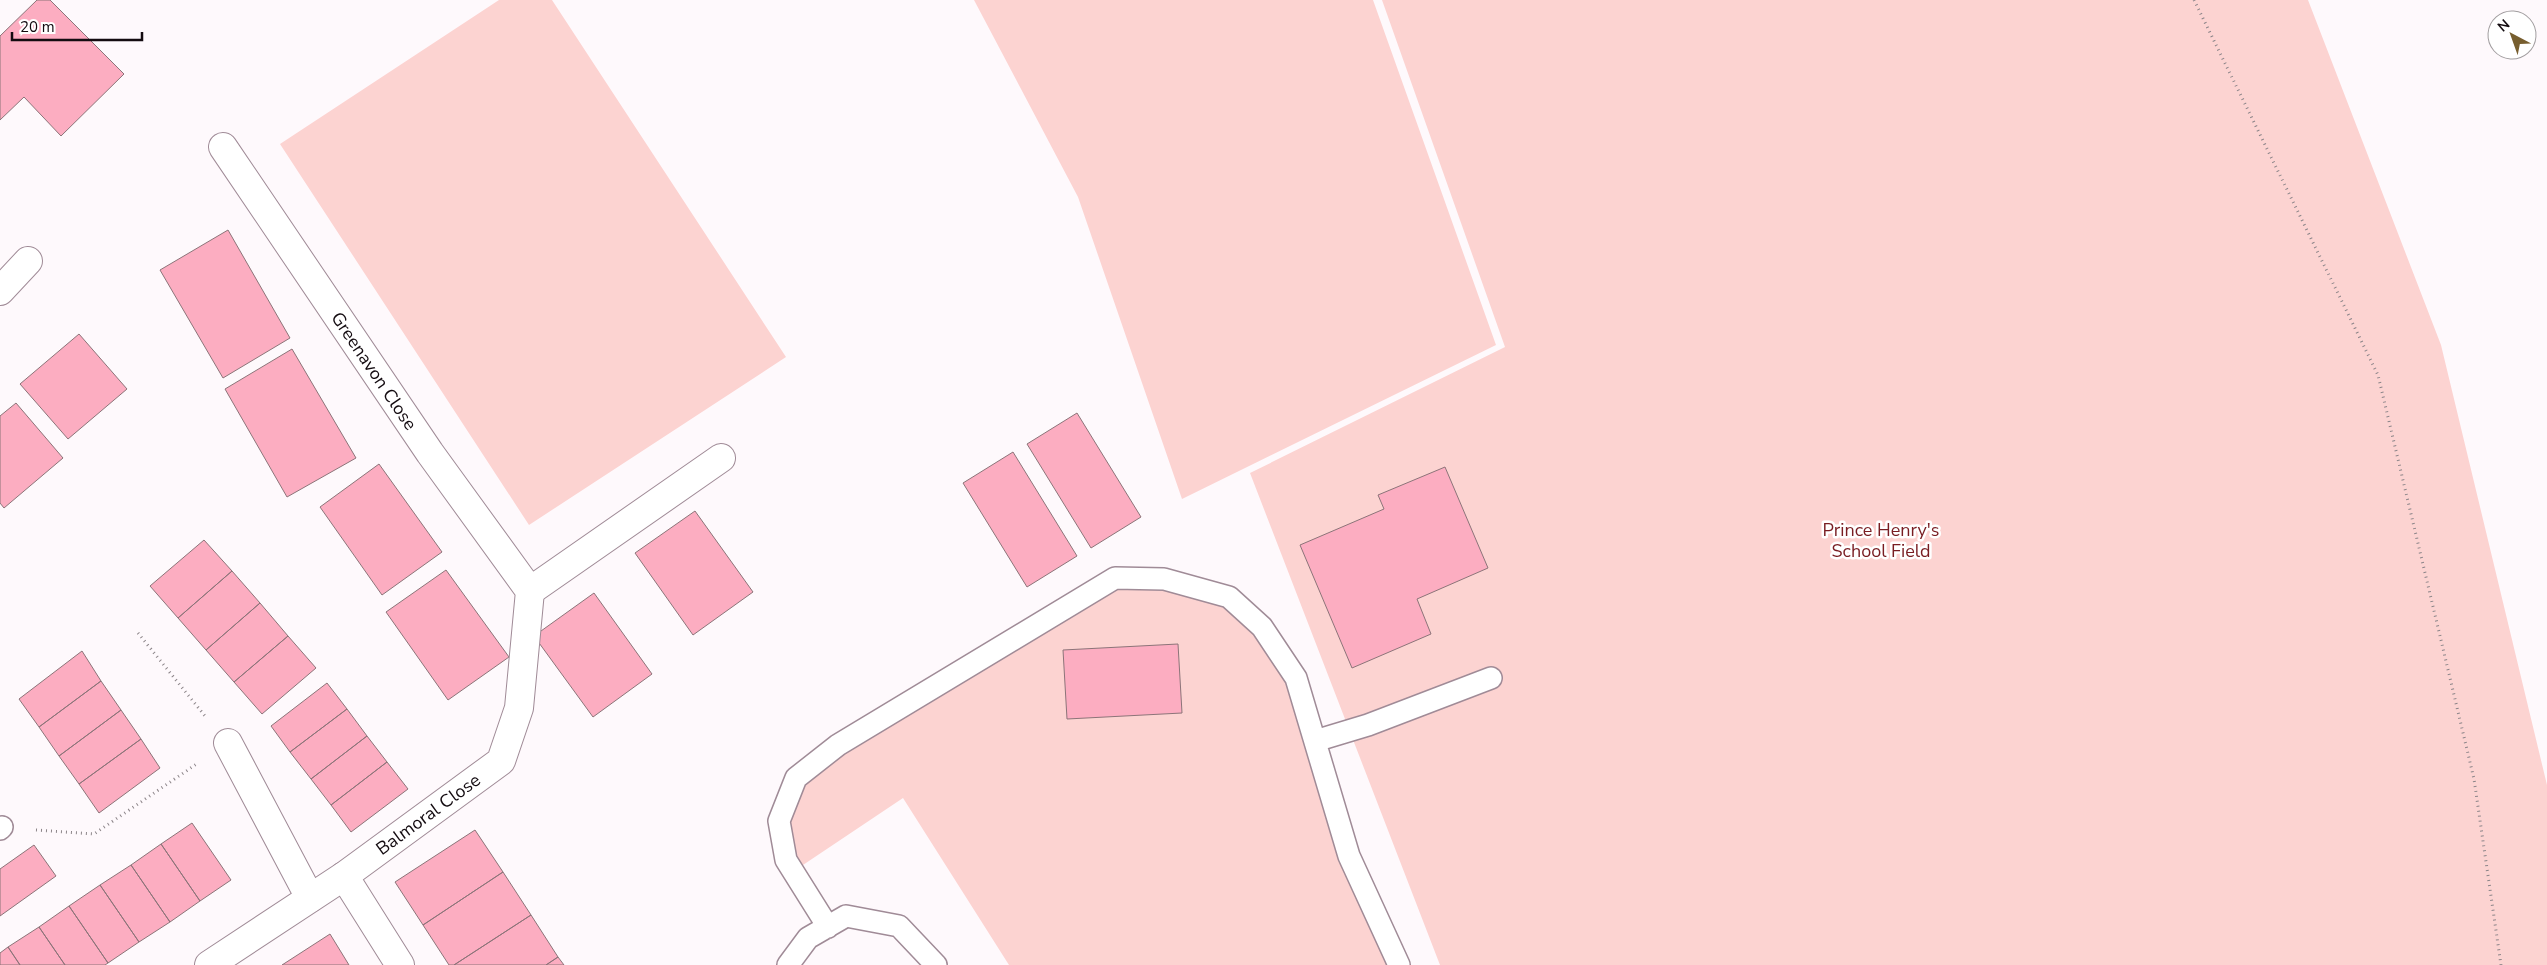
<svg xmlns="http://www.w3.org/2000/svg" width="2547" height="965" viewBox="0 0 2547 965" font-family="'Nunito Sans',sans-serif">
  <style>
    .green { fill: #fcd3d1 }
    .building { fill: #fcadc1; stroke: #8c7479 }
    .lines { fill: none; stroke-linecap: round; stroke-linejoin: round }
    .service-casing { stroke: #a08b97; stroke-width: 24 }
    .minor-casing { stroke: #a08b97; stroke-width: 30 }
    .path { stroke: #8c8589; stroke-width: 3; stroke-dasharray: 1 4; stroke-linecap: butt }
    .service { stroke: #fff; stroke-width: 21 }
    .minor { stroke: #fff; stroke-width: 28 }
    .labels { text-anchor: middle; dominant-baseline: central; stroke-width: 5; stroke-linejoin: round; paint-order: stroke }
    .street-label { font-size: 18px; fill: #130b10; stroke: #fff }
    .park-label { font-size: 18px; fill: #791d22; stroke: #fff }
  </style>
  <rect width="100%" height="100%" fill="#fef9fc"/>
  <path class="green" d="M499 0H552L786 357 529 525 280 144Z
    M974 0H1373L1496 345 1182 499 1078 197Z
    M1382 0H2308L2441 345 2547 785V965H1440L1250 473 1505 347Z
    M1115 578 1229 597 1296 678 1399 965H1009L903 798 794 871 779 821 796 778Z"/>
  <path class="building" d="M37 0H50L124 74 61 136 24 97 0 120V36Z
    M228 230 290 338 223 378 160 270Z
    M79 334 127 389 68 439 20 384Z
    M292 349 356 458 287 497 225 389Z
    M16 403 63 458 4 508 0 503V416Z
    M1077 413 1141 517 1091 548 1027 444Z
    M1013 452 1077 556 1027 587 963 483Z
    M379 464 442 552 382 595 320 507Z
    M1445 467 1488 568 1417 599 1431 634 1352 668 1300 545 1384 509 1378 495Z
    M695 511 753 592 693 635 635 553Z
    M204 540 232 571 178 618 150 586Z
    M446 570 509 657 448 700 386 612Z
    M232 571 260 603 206 650 178 618Z
    M594 593 652 674 593 717 534 636Z
    M260 603 288 636 234 682 206 650Z
    M288 636 316 668 262 714 234 682Z
    M1178 644 1182 713 1067 719 1063 650Z
    M82 651 101 681 39 727 19 699Z
    M101 681 121 710 59 756 39 727Z
    M327 683 347 709 290 752 271 726Z
    M347 709 367 736 311 779 290 752Z
    M121 710 141 739 79 784 59 756Z
    M367 736 387 762 331 805 311 779Z
    M141 739 160 768 99 813 79 784Z
    M387 762 408 789 351 832 331 805Z
    M192 823 231 880 200 901 161 844Z
    M475 830 503 872 423 925 395 882Z
    M161 844 200 901 170 922 131 865Z
    M34 845 56 876 0 916V869Z
    M131 865 170 922 139 942 100 885Z
    M503 872 531 915 454 965H449L423 925Z
    M100 885 139 942 108 963 69 906Z
    M69 906 108 963 105 965H65L39 927Z
    M531 915 558 957 546 965H454Z
    M39 927 65 965H20L8 947Z
    M330 934 349 965H282Z
    M8 947 20 965H0V953Z
    M558 957 564 965H546Z"/>
  <g class="lines">
    <g class="service-casing">
      <path id="service" d="M1315 741 1368 725 1491 678
        M0 829 2 827
        M828 927 786 860 779 821 796 778 838 745 1115 578 1164 579 1229 597 1262 627 1296 678 1349 856 1399 965
        M788 965 808 938 846 916 899 926 936 965"/>
    </g>
    <g class="minor-casing">
      <g id="minor">
        <path d="M0 291 28 261"/>
        <path d="M530 591 721 458"/>
        <path d="M228 743 310 898"/>
        <path d="M344 876 400 965"/>
        <path id="s1" d="M209 965 344 876 501 761 519 708 530 591 430 453 223 147"/>
      </g>
    </g>
    <path class="path" d="M2194 0 2378 375 2474 779 2501 965
      M138 633 205 716
      M36 830 94 834 198 763"/>
    <use href="#service" class="service"/>
    <use href="#minor" class="minor"/>
  </g>
  <g class="labels">
    <g class="street-label">
      <text transform="translate(374 371) rotate(56)">Greenavon Close</text>
      <text stroke="none"><textPath href="#s1" startOffset="266">Balmoral Close</textPath></text>
    </g>
    <g class="park-label">
      <text x="1881" y="530">Prince Henry's<tspan x="1881" dy="21">School Field</tspan></text>
    </g>
  </g>
  <g transform="translate(2512 35) rotate(319)"><circle r="24" fill="#ffffff" stroke="#a19d9f"/>
  <path d="M0-4L9 19L0 12L-9 19Z" fill="#775e2f"/>
  <text y="-8" font-size="14" font-weight="bold" text-anchor="middle" fill="#130b10">N</text>
  </g>
  <path d="M12 32v8h130v-8" fill="none" stroke="#130b10" stroke-width="2.5"/>
  <text x="20" y="32" font-size="15" fill="#130b10" stroke="#ffffff" stroke-width="4" paint-order="stroke">20 m</text>
</svg>
